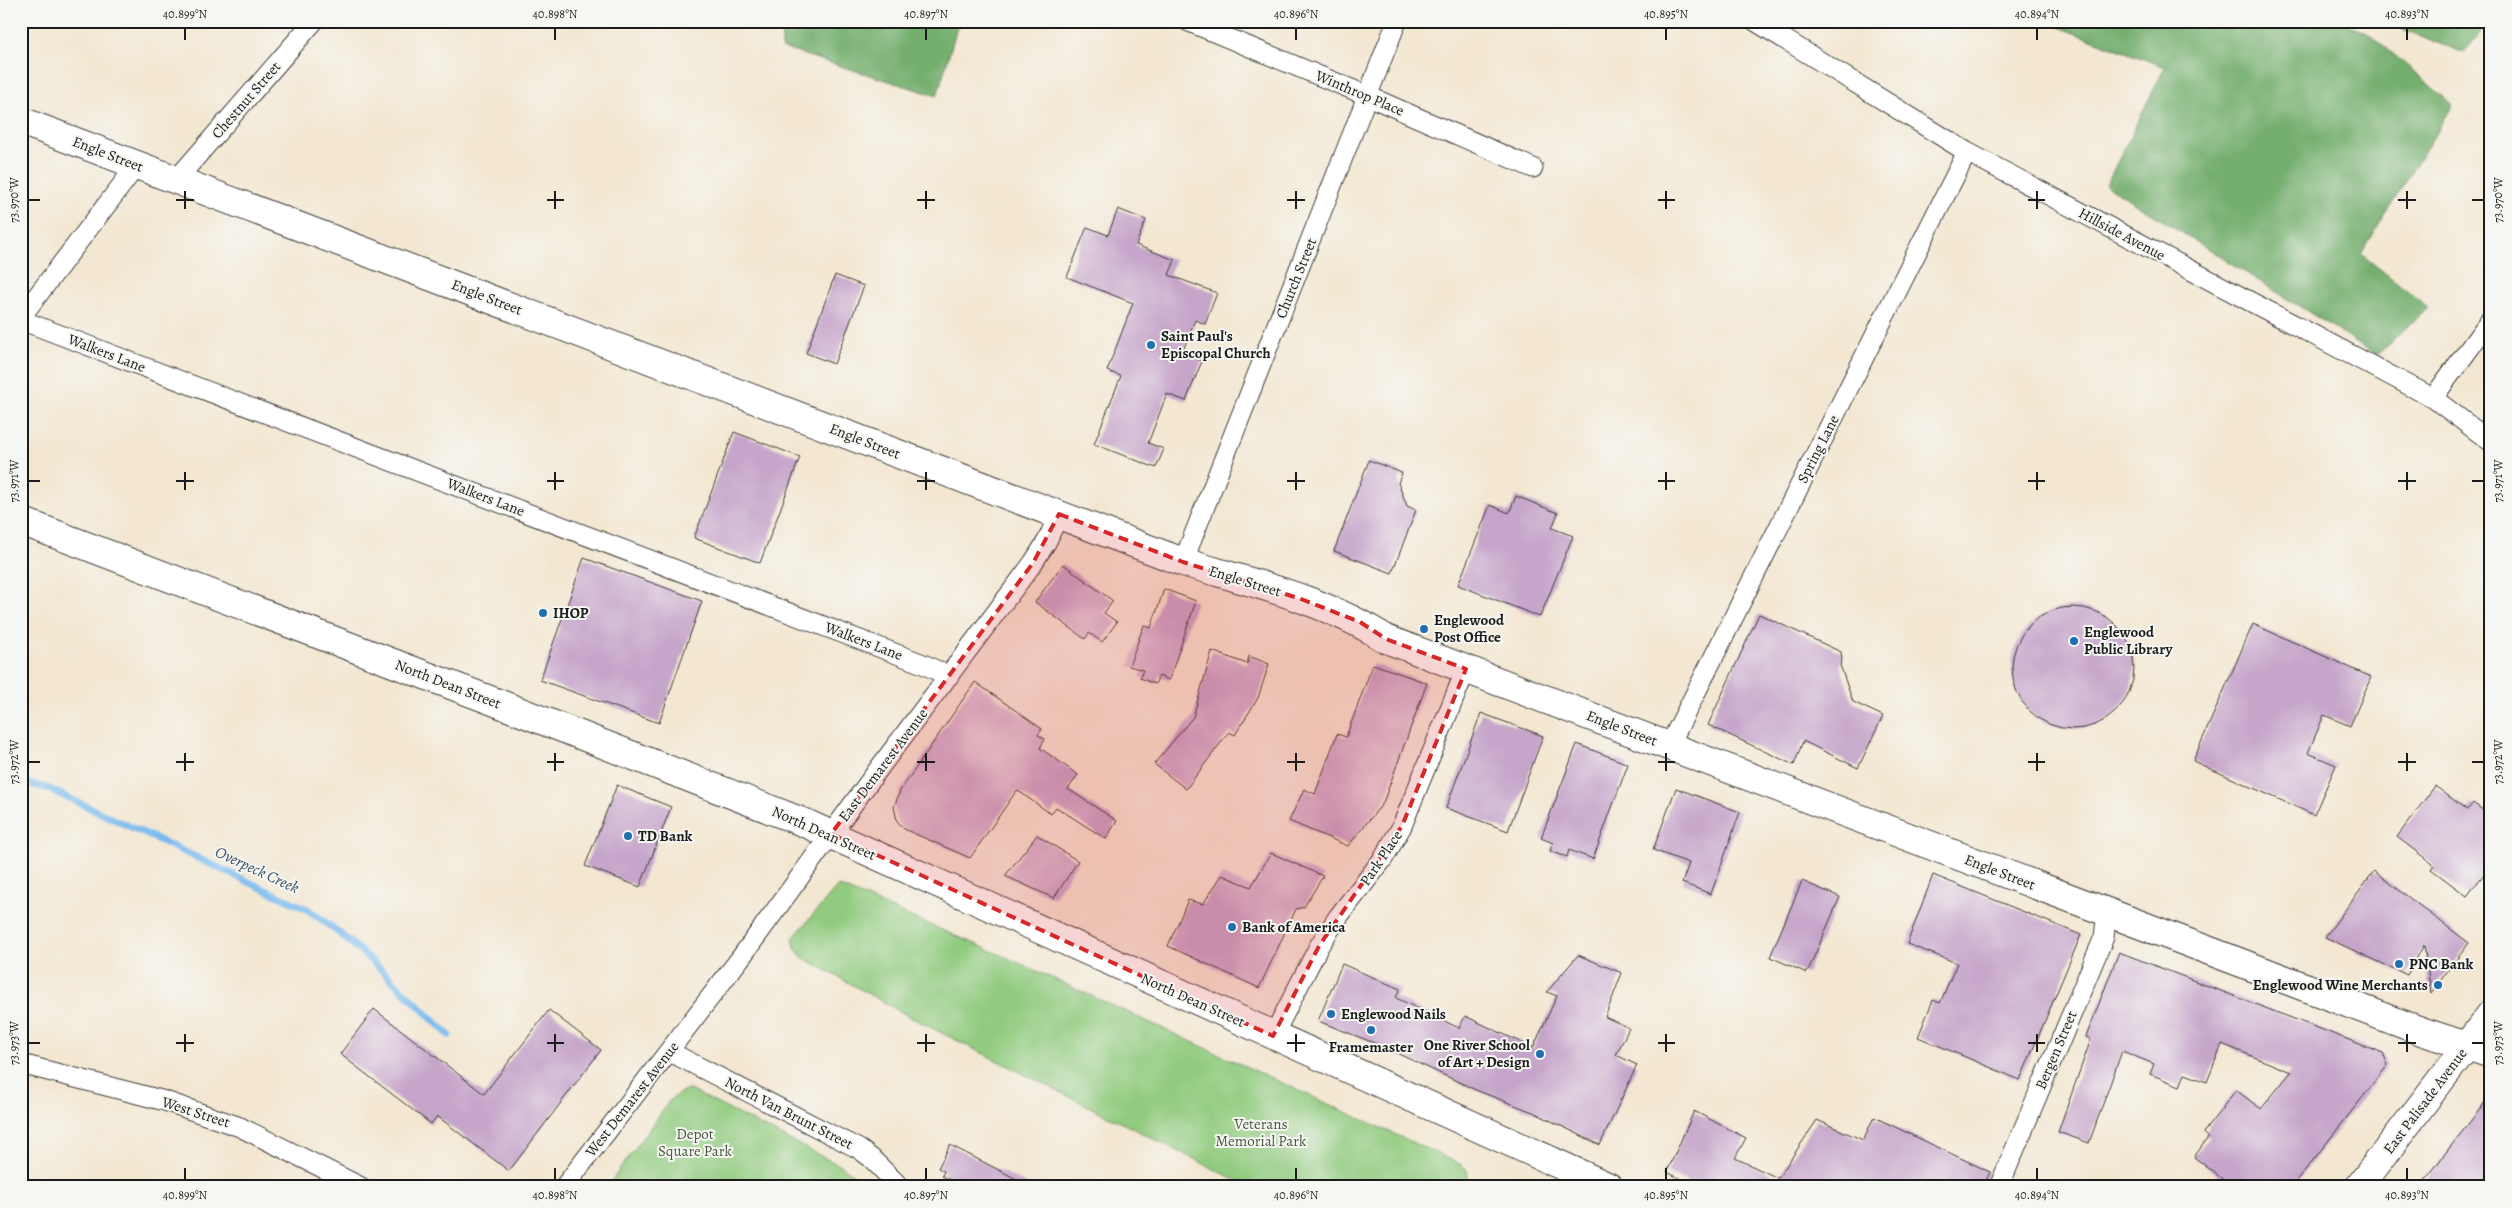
<svg xmlns="http://www.w3.org/2000/svg" width="2512" height="1208" viewBox="0 0 2512 1208" font-family="Alegreya,serif">
  <style>
    .green { fill: #91cb7f; stroke: #56744e }
    .forest { fill: #74af6e; stroke: #486645 }
    .lines { fill: none; stroke-linecap: round; stroke-linejoin: round }
    .stream { stroke: #79bbef; stroke-width: 7 }
    .building { fill: #c6a5ca }
    .street-casing { stroke: #3c3a37; stroke-width: 21 }
    .secondary-casing { stroke: #3c3a37; stroke-width: 30 }
    .primary-casing { stroke: #3c3a37; stroke-width: 30 }
    .street { stroke: #fff; stroke-width: 19 }
    .secondary { stroke: #fff; stroke-width: 28 }
    .primary { stroke: #fff; stroke-width: 28 }
    .marked { fill: #d62828; fill-opacity: 0.2; stroke: #d62828; stroke-width: 4; stroke-dasharray: 10 6; stroke-linejoin: round }
    .ticks { fill: none; stroke: #1c1c1c; stroke-width: 2 }
    .poi-dot { fill: #1f6fb2; stroke: #f6f6f2; stroke-width: 2 }
    .labels { text-anchor: middle; dominant-baseline: central; stroke-width: 4; stroke-linejoin: round; paint-order: stroke }
    .street-label { font-size: 15px; fill: #1c1c1c; stroke: #f6f6f2 }
    .poi-label { font-size: 15px; font-weight: bold; fill: #1c1c1c; stroke: #f6f6f2; text-anchor: start }
    .park-label { font-size: 15px; fill: #45593f; stroke: #f6f6f2 }
    .water-label { font-size: 16px; font-style: italic; fill: #3d5466; stroke: #f6f6f2 }
    .neatline { fill: none; stroke: #1c1c1c; stroke-width: 2 }
    .ticks-label { font-size: 12px; text-anchor: middle; fill: #1c1c1c }
  </style>
  <rect width="100%" height="100%" fill="#f6f6f2"/>
  <filter id="ink" filterUnits="userSpaceOnUse"><feTurbulence type="fractalNoise" baseFrequency=".02" numOctaves="2"/><feDisplacementMap in="SourceGraphic" scale="10" xChannelSelector="R" yChannelSelector="G"/><feConvolveMatrix kernelMatrix="1 2 1 2 8 2 1 2 1" color-interpolation-filters="sRGB"/></filter>
  <filter id="wash" filterUnits="userSpaceOnUse"><feTurbulence type="fractalNoise" baseFrequency=".0096" numOctaves="4" result="noise"/><feDisplacementMap in="SourceGraphic" scale="20" xChannelSelector="R" yChannelSelector="G"/><feGaussianBlur stdDeviation="1.12" result="paint"/><feColorMatrix in="noise" values="0 0 0 0 0 0 0 0 0 0 0 0 0 0 0 0 0 1.4 0 .05"/><feComposite in="paint" operator="in"/></filter>
  <g filter="url(#wash)">
    <rect width="100%" height="100%" fill="#f3e7d2"/>
    <path class="green" d="M838 886 1006 957 1460 1164 1467 1170 1470 1187H1250L912 1018 802 957 795 948 793 938Z
      M690 1090 841 1166 871 1187H607L670 1100 683 1091Z"/>
    <path class="forest" d="M781 21H959L937 96 782 48Z
      M2043 21H2340L2371 35 2453 105 2361 254 2428 307 2377 355 2106 185 2165 67Z
      M2406 21H2490L2464 53 2402 29Z"/>
    <g class="lines">
      <path class="stream" d="M21 782 47 788 307 909C359 945 403 991 449 1035"/>
    </g>
    <g id="blocks">
      <path class="building" d="M1118 209 1146 220 1136 245 1175 260 1169 275 1217 293 1205 324 1195 320 1182 353 1202 361 1186 401 1167 394 1148 443 1164 449 1156 468 1094 444 1121 376 1107 371 1133 303 1067 277 1087 227 1108 235Z
        M835 275 864 286 834 364 806 353Z
        M734 432 800 457 760 563 694 538Z
        M1369 460 1402 473 1398 483 1407 506 1416 510 1392 573 1334 551Z
        M1516 496 1558 513 1552 528 1573 536 1540 617 1458 585 1490 505 1509 513Z
        M584 558 702 601 659 723 540 680Z
        M1063 564 1113 601 1104 613 1117 622 1102 642 1089 633 1085 639 1035 602Z
        M1164 589 1196 601 1169 680 1159 676 1155 684 1140 678 1143 670 1129 666 1144 625 1151 628Z
        M2012 668a61 61 0 1 1 122 0a61 61 0 1 1-122 0Z
        M1759 614 1841 652 1842 659 1840 665 1853 702 1883 716 1858 768 1803 741 1794 765 1708 725Z
        M2253 624 2371 677 2350 726 2324 715 2308 753 2336 765 2314 815 2193 761Z
        M1212 651 1247 664 1249 656 1269 664 1258 698 1235 735 1229 732 1186 789 1154 764 1193 717Z
        M1373 664 1427 683 1383 803 1348 846 1289 821 1304 789 1315 794 1337 734 1346 737Z
        M975 682 1042 729 1038 735 1045 739 1040 748 1078 775 1068 789 1117 821 1106 839 1056 807 1051 814 1017 790 970 858 904 829 897 821 894 807 900 791Z
        M1481 713 1543 736 1508 831 1446 808Z
        M1577 744 1628 764 1593 859 1569 850 1567 857 1550 851 1553 843 1541 838Z
        M617 785 671 807 640 887 585 866Z
        M2435 786 2467 810 2473 803 2491 816V865L2467 896 2431 869 2434 865 2397 837Z
        M1676 788 1740 812 1711 894 1682 883 1689 863 1653 850Z
        M1037 835 1078 861 1054 898 1005 876Z
        M1271 853 1323 876 1304 907 1296 909 1259 988 1168 946 1188 900 1203 904 1222 875 1251 887Z
        M2374 871 2469 943 2431 993 2424 945 2407 975 2325 937Z
        M1933 875 2081 935 2020 1080 1918 1037 1933 1000 1940 1003 1957 963 1907 944Z
        M1802 881 1840 897 1807 973 1770 957Z
        M2119 952 2383 1053 2388 1065 2292 1187H2233L2194 1157 2208 1138 2203 1133 2236 1090 2261 1109 2291 1072 2222 1044 2207 1082 2185 1074 2180 1086 2150 1074 2154 1064 2122 1051 2089 1143 2058 1132 2091 1039 2086 1037Z
        M1578 955 1622 973 1605 1017 1629 1028 1616 1055 1637 1065 1600 1145 1533 1112 1478 1091 1377 1044 1318 1021 1342 964 1400 989 1396 998 1459 1028 1465 1016 1533 1048 1557 996 1547 992Z
        M374 1009 484 1094 549 1010 601 1050 509 1171 437 1116 431 1124 340 1054Z
        M2491 1095V1187H2420L2444 1155Z
        M1694 1111 1746 1138 1735 1158 1778 1178 1817 1120 1863 1140 1874 1117 1990 1172 1983 1187H1697L1667 1172Z
        M950 1145 1032 1187H964L942 1176 944 1171 938 1168Z"/>
    </g>
  </g>
  <g filter="url(#ink)">
    <use href="#blocks" fill-opacity="0" stroke="#3c3a37" stroke-width="1"/>
    <g class="lines">
      <g class="street-casing">
        <path id="street" d="M1187 21 1368 96 1533 168
          M1755 21 1967 152 2433 398 2491 442
          M177 179 314 21
          M21 317 137 165
          M21 320 923 664 949 676
          M2433 398 2491 319
          M1183 562 1397 21
          M1669 746 1967 152
          M1273 1036 1319 946 1338 917 1383 859 1402 826 1466 669
          M670 1052 859 1149 871 1158 900 1187
          M21 1064 165 1101 240 1127 361 1187
          M564 1187 742 956 880 767 1033 563 1047 541 1059 514
          M1999 1187 2104 937 2107 912"/>
      </g>
      <g class="secondary-casing">
        <path id="secondary" d="M2359 1187 2491 1014"/>
      </g>
      <g class="primary-casing">
        <path id="primary" d="M21 121 1183 562C1252 583 1326 600 1386 639L2421 1031 2491 1054
          M21 521 498 703 805 823 1609 1187"/>
      </g>
      <use href="#street" class="street"/>
      <use href="#secondary" class="secondary"/>
      <use href="#primary" class="primary"/>
    </g>
  </g>
  <path class="marked" d="M1059 514 1183 562 1301 599 1360 622 1386 639 1466 669 1402 826 1319 946 1273 1036 831 834 1033 563Z"/>
  <path class="ticks" d="M185 28V40M555 28V40M926 28V40M1296 28V40M1666 28V40M2037 28V40M2407 28V40M185 191V209M555 191V209M926 191V209M1296 191V209M1666 191V209M2037 191V209M2407 191V209M28 200H40M176 200H194M547 200H564M917 200H935M1287 200H1305M1658 200H1675M2028 200H2045M2398 200H2416M2472 200H2484M185 472V490M555 472V490M926 472V490M1296 472V490M1666 472V490M2037 472V490M2407 472V490M28 481H40M176 481H194M547 481H564M917 481H935M1287 481H1305M1658 481H1675M2028 481H2045M2398 481H2416M2472 481H2484M185 753V771M555 753V771M926 753V771M1296 753V771M1666 753V771M2037 753V771M2407 753V771M28 762H40M176 762H194M547 762H564M917 762H935M1287 762H1305M1658 762H1675M2028 762H2045M2398 762H2416M2472 762H2484M185 1034V1052M555 1034V1052M926 1034V1052M1296 1034V1052M1666 1034V1052M2037 1034V1052M2407 1034V1052M28 1043H40M176 1043H194M547 1043H564M917 1043H935M1287 1043H1305M1658 1043H1675M2028 1043H2045M2398 1043H2416M2472 1043H2484M185 1168V1180M555 1168V1180M926 1168V1180M1296 1168V1180M1666 1168V1180M2037 1168V1180M2407 1168V1180"/>
  <g class="poi-dot">
    <circle cx="1151" cy="345" r="5"/>
    <circle cx="543" cy="613" r="5"/>
    <circle cx="1424" cy="629" r="5"/>
    <circle cx="2074" cy="641" r="5"/>
    <circle cx="628" cy="836" r="5"/>
    <circle cx="1232" cy="927" r="5"/>
    <circle cx="2399" cy="964" r="5"/>
    <circle cx="2438" cy="985" r="5"/>
    <circle cx="1331" cy="1014" r="5"/>
    <circle cx="1371" cy="1030" r="5"/>
    <circle cx="1540" cy="1054" r="5"/>
  </g>
  <g class="labels">
    <g class="street-label">
      <text transform="translate(1360 93) rotate(23)">Winthrop Place</text>
      <text transform="translate(246 100) rotate(-49)">Chestnut Street</text>
      <text transform="translate(108 154) rotate(21)">Engle Street</text>
      <text transform="translate(2122 234) rotate(28)">Hillside Avenue</text>
      <text transform="translate(1296 278) rotate(-68)">Church Street</text>
      <text transform="translate(487 297) rotate(21)">Engle Street</text>
      <text transform="translate(107 353) rotate(21)">Walkers Lane</text>
      <text transform="translate(865 441) rotate(21)">Engle Street</text>
      <text transform="translate(1818 449) rotate(-63)">Spring Lane</text>
      <text transform="translate(486 497) rotate(21)">Walkers Lane</text>
      <text transform="translate(1245 581) rotate(17)">Engle Street</text>
      <text transform="translate(864 641) rotate(21)">Walkers Lane</text>
      <text transform="translate(448 684) rotate(21)">North Dean Street</text>
      <text transform="translate(1622 728) rotate(21)">Engle Street</text>
      <text transform="translate(883 765) rotate(-53)">East Demarest Avenue</text>
      <text transform="translate(824 833) rotate(24)">North Dean Street</text>
      <text transform="translate(1381 858) rotate(-56)">Park Place</text>
      <text transform="translate(2000 872) rotate(21)">Engle Street</text>
      <text transform="translate(1193 1000) rotate(24)">North Dean Street</text>
      <text transform="translate(2056 1050) rotate(-67)">Bergen Street</text>
      <text transform="translate(632 1099) rotate(-52)">West Demarest Avenue</text>
      <text transform="translate(2425 1101) rotate(-53)">East Palisade Avenue</text>
      <text transform="translate(196 1112) rotate(18)">West Street</text>
      <text transform="translate(789 1113) rotate(27)">North Van Brunt Street</text>
    </g>
    <g class="poi-label">
      <text x="1161" y="336">Saint Paul's<tspan x="1161" dy="17">Episcopal Church</tspan></text>
      <text x="553" y="613">IHOP</text>
      <text x="1434" y="620">Englewood<tspan x="1434" dy="17">Post Office</tspan></text>
      <text x="2084" y="632">Englewood<tspan x="2084" dy="17">Public Library</tspan></text>
      <text x="638" y="836">TD Bank</text>
      <text x="1242" y="927">Bank of America</text>
      <text x="2409" y="964">PNC Bank</text>
      <text x="2428" y="985" text-anchor="end">Englewood Wine Merchants</text>
      <text x="1341" y="1014">Englewood Nails</text>
      <text x="1530" y="1045" text-anchor="end">One River School<tspan x="1530" dy="17">of Art + Design</tspan></text>
      <text x="1371" y="1047" text-anchor="middle">Framemaster</text>
    </g>
    <g class="park-label">
      <text x="1261" y="1124">Veterans<tspan x="1261" dy="17">Memorial Park</tspan></text>
      <text x="695" y="1134">Depot<tspan x="695" dy="17">Square Park</tspan></text>
    </g>
    <g class="water-label">
      <text transform="translate(257 870) rotate(25)">Overpeck Creek</text>
    </g>
  </g>
  <rect width="2512" height="1208" fill="none" stroke="#f6f6f2" stroke-width="55"/>
  <rect x="28" y="28" width="2456" height="1152" class="neatline"/>
  <g class="ticks-label">
    <text x="185" y="18">40.899°N</text>
    <text x="555" y="18">40.898°N</text>
    <text x="926" y="18">40.897°N</text>
    <text x="1296" y="18">40.896°N</text>
    <text x="1666" y="18">40.895°N</text>
    <text x="2037" y="18">40.894°N</text>
    <text x="2407" y="18">40.893°N</text>
    <text transform="translate(2498 200) rotate(-90)" y="4">73.970°W</text>
    <text transform="translate(14 200) rotate(-90)" y="4">73.970°W</text>
    <text transform="translate(2498 481) rotate(-90)" y="4">73.971°W</text>
    <text transform="translate(14 481) rotate(-90)" y="4">73.971°W</text>
    <text transform="translate(2498 762) rotate(-90)" y="4">73.972°W</text>
    <text transform="translate(14 762) rotate(-90)" y="4">73.972°W</text>
    <text transform="translate(2498 1043) rotate(-90)" y="4">73.973°W</text>
    <text transform="translate(14 1043) rotate(-90)" y="4">73.973°W</text>
    <text x="185" y="1199">40.899°N</text>
    <text x="555" y="1199">40.898°N</text>
    <text x="926" y="1199">40.897°N</text>
    <text x="1296" y="1199">40.896°N</text>
    <text x="1666" y="1199">40.895°N</text>
    <text x="2037" y="1199">40.894°N</text>
    <text x="2407" y="1199">40.893°N</text>
  </g>
</svg>
